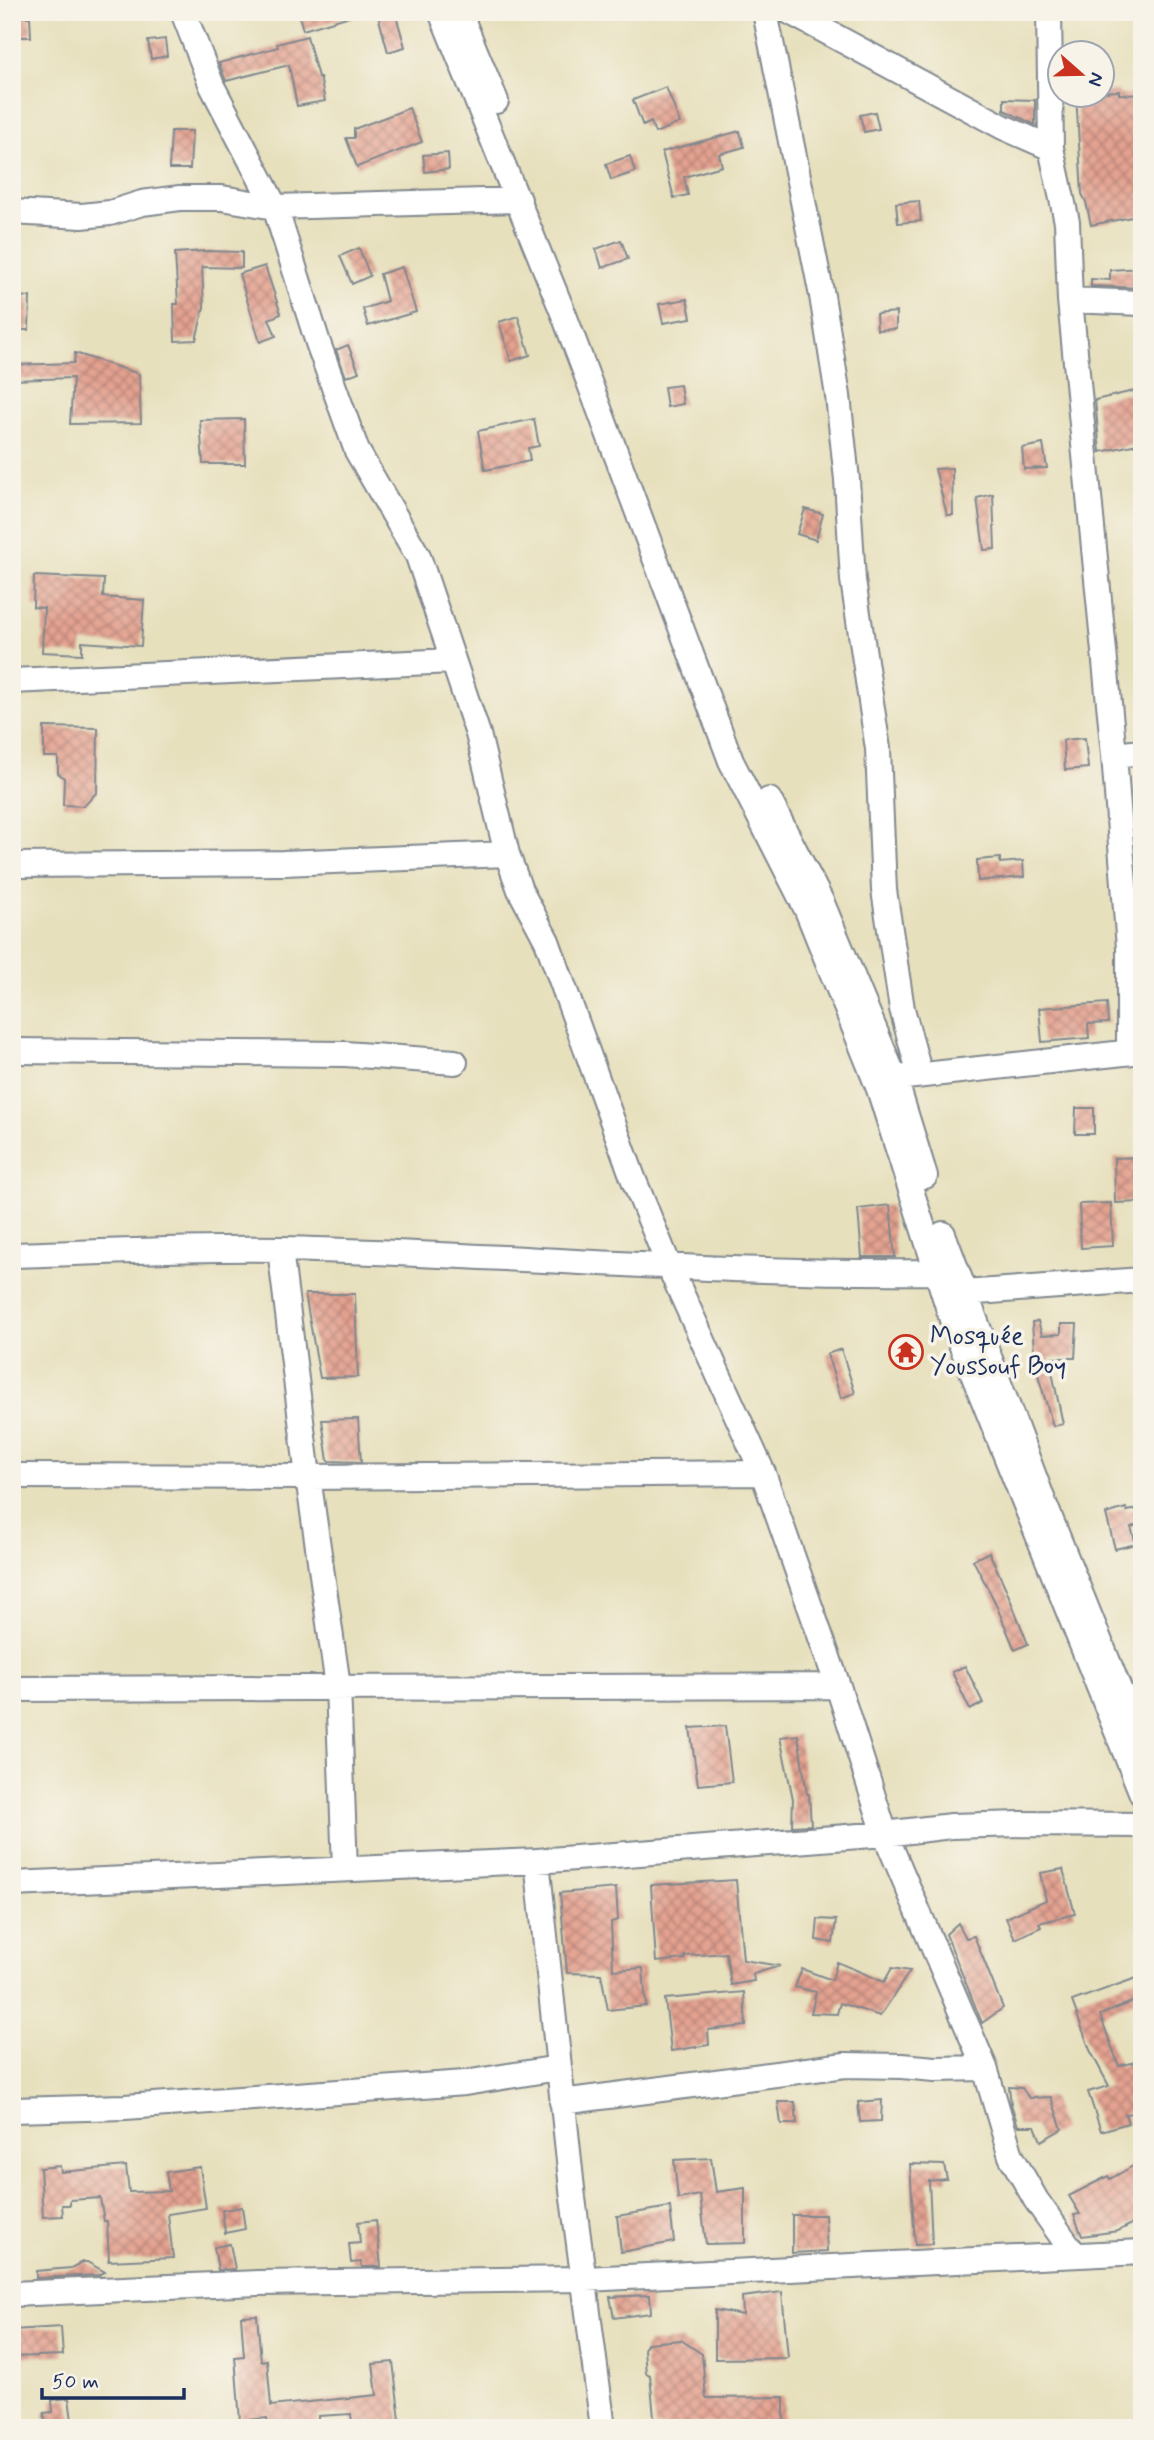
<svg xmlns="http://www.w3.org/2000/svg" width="1154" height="2440" viewBox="0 0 1154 2440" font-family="Mynerve,sans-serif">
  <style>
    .building { fill: url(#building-cross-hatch) }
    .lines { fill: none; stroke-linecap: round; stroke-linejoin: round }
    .minor-casing { stroke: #81888e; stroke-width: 28 }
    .minor { stroke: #fff; stroke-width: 24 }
    .labels { text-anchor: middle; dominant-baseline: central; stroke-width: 7; stroke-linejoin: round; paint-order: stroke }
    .poi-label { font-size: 26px; fill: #1b2f5e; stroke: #f7f3e8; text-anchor: start }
  </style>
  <defs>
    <pattern id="building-cross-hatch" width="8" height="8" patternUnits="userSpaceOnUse" patternTransform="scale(1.75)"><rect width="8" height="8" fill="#e4a290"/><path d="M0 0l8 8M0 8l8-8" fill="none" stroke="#b88479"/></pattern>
  </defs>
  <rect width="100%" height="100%" fill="#f7f3e8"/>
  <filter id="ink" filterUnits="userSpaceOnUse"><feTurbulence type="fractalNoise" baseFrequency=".0143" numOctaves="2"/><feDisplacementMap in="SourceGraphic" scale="14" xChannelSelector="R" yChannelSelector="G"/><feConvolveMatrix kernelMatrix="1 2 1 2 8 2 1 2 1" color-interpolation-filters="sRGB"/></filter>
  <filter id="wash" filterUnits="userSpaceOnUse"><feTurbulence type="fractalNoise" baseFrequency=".00686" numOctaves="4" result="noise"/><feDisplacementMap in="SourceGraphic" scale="28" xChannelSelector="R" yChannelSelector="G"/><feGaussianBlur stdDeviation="1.57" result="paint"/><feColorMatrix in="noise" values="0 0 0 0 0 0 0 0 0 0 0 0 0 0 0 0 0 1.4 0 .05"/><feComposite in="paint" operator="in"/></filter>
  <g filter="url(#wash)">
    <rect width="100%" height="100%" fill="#e7e0bd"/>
    <g id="blocks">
      <path class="building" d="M298 12H350V16L303 30Z
        M377 12H395L405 47 388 52Z
        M15 17H30L31 37H15Z
        M307 36 318 77H320L325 101 297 106 289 65 226 81 219 63 278 47 277 44Z
        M165 39 167 56 151 59 148 41Z
        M666 87 680 123 655 133 651 122 643 126 633 100Z
        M1119 91V94L1142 95V215L1091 225 1086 202 1082 194 1076 94H1102V92Z
        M1004 99 1035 100V125L1004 110Z
        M409 108 422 142 357 167 346 138H354V129Z
        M875 112 879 129 864 132 860 115Z
        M171 131H192L190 169H169Z
        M740 131 744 147 719 154 722 166 684 177 688 195 674 198 662 152Z
        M448 153 449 169 425 172 423 155Z
        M630 156 635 172 611 180 606 164Z
        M919 201 921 221 898 223 896 203Z
        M621 240 628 259 602 268 596 249Z
        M359 248 370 276 352 284 340 256Z
        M206 251 242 252V268L202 267 204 307 196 340 175 341 174 304H178L175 253Z
        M265 266 281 314 269 319 276 336 260 342 239 274Z
        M402 267 416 312 368 326 363 309 387 301 380 274Z
        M1142 268V288L1091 286V279L1110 280V270Z
        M12 296 30 297 29 330H12Z
        M687 299 691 318 663 323 659 304Z
        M896 312V329L877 330 876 314Z
        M518 316 530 355 511 361 499 322Z
        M348 345 359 372 346 377 336 350Z
        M75 353 139 374 141 423 70 424 73 378 12 380V365L74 363Z
        M680 385 683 404 667 407 664 387Z
        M1142 389V443L1100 452 1095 400Z
        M244 419 245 464H203L200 420Z
        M534 419 539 446 528 448 530 461 485 470 478 431Z
        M1043 444 1047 468 1024 469 1022 448Z
        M952 468 953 515H947L935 469Z
        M993 494 995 549 984 550 977 498Z
        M805 509 823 514 816 540 797 534Z
        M34 576 104 579 103 597 144 600 141 646 82 642V654L42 652 44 608 33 607Z
        M44 727 98 728 97 792 84 806 63 805 64 778 58 773V757H44Z
        M1085 738 1088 768 1065 770 1063 740Z
        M1000 858V863L1023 861 1024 877 978 881 977 860Z
        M1107 1003 1108 1023 1088 1024 1089 1038 1042 1042 1039 1008Z
        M1076 1108H1094V1134H1075Z
        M1142 1157V1202L1115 1203 1114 1158Z
        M1111 1203 1113 1246 1081 1248 1079 1204Z
        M890 1205 895 1257H862L858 1209Z
        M305 1294H355L358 1377 320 1378Z
        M1038 1321 1042 1335 1061 1334V1324H1077L1075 1358H1049L1063 1424 1053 1426 1035 1365 1032 1322Z
        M841 1349 855 1393 841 1398 827 1354Z
        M358 1419 361 1462 328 1461 322 1420Z
        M1126 1508 1127 1511 1138 1509 1142 1524 1131 1527 1136 1544 1115 1549 1106 1514Z
        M989 1552 1006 1589 1028 1644 1015 1650 994 1600 973 1560Z
        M965 1666 983 1703 970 1710 952 1672Z
        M725 1726 732 1782 698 1785 690 1728Z
        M798 1735 807 1794H809L811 1825 792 1826 793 1799 780 1737Z
        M1063 1869 1075 1914 1039 1923 1041 1927 1015 1939 1006 1918 1046 1900 1040 1873Z
        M736 1880 743 1960 780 1966 753 1974 754 1981 731 1985 726 1953 685 1956V1959L656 1962 651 1885Z
        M616 1888 618 1920 611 1922 613 1970 643 1968 646 2006 608 2010 601 1974 567 1973 560 1893Z
        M818 1919 836 1920 833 1943 816 1940Z
        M958 1923 966 1938 974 1936 1003 2008 982 2023 946 1934Z
        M837 1962 884 1982 892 1968 910 1971 880 2016 840 2003 837 2014 811 2013 816 1992 795 1987 802 1969 832 1980Z
        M1142 1976V1998L1100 2015 1119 2066 1135 2062 1142 2088V2112L1125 2114 1128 2123 1101 2131 1088 2092 1109 2086 1090 2050 1072 2001Z
        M744 1992 746 2026 708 2030 709 2045 671 2051 665 1999Z
        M1009 2087 1022 2088 1029 2098 1051 2097 1062 2129 1041 2141 1035 2126H1018L1011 2104Z
        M882 2100 881 2121 860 2122 858 2102Z
        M778 2102H795L797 2124H781Z
        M711 2158 716 2192 745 2188V2243L706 2244 700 2195 678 2199 674 2160Z
        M1142 2161V2219L1118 2231 1082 2236 1074 2215 1080 2214 1069 2196 1108 2176 1110 2179Z
        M910 2164 944 2165 947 2179 929 2181 932 2244 915 2245Z
        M60 2166 61 2172 126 2166 129 2192 169 2191 166 2172 200 2167 206 2208 168 2214 173 2258 109 2261 107 2221H104L100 2198 70 2200V2205H62L63 2216 43 2217 40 2168Z
        M242 2207 245 2229 225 2233 222 2210Z
        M670 2207 674 2242 621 2252 617 2216Z
        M792 2215H825L827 2251 792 2253Z
        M376 2220 381 2267H362L361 2262 351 2263 349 2244 360 2243 358 2222Z
        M230 2244 235 2269 218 2270 214 2247Z
        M82 2262H87L105 2272 99 2275 36 2278V2271L71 2268Z
        M782 2292 788 2358 715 2359V2310L743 2315 742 2297Z
        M650 2295 651 2313 614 2318 610 2297Z
        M257 2315 261 2361 267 2360 271 2406 377 2395 373 2364 393 2362 401 2428H353L351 2414 318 2416V2424L306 2426V2428H268L267 2418 240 2421 235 2357 244 2356 241 2316Z
        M61 2327 63 2355 12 2357V2330Z
        M681 2340 702 2354 706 2398 784 2397V2428H729V2422L655 2428 650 2375 646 2373 644 2349 648 2343Z
        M69 2398 73 2428H46L44 2413 53 2412 52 2400Z"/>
    </g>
  </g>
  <g filter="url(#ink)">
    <use href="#blocks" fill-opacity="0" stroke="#81888e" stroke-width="2"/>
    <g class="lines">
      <g class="minor-casing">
        <path id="minor" d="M183 12 212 86 275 207 318 343 357 451 418 556 478 734 507 854 520 890 547 941 633 1178 669 1266 763 1473 838 1686 885 1834 985 2068 935 2069 902 2066 845 2065 562 2102
          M441 12 564 315 731 761 807 910 879 1089 955 1329 1142 1794
          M459 12 496 101
          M765 12 822 296 838 396 847 480 853 580 878 749 884 890 902 1009 920 1075
          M790 12 1003 127 1051 148
          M1049 12 1051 148 1067 222 1070 300 1114 755 1129 948V1052
          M12 212 82 216 110 213 142 203 180 198H222L275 207 519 200
          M1070 300 1142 303
          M12 681 453 661
          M1114 755 1142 752
          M769 800 822 903 895 1079 925 1176
          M12 865 283 863 507 854
          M12 1051 345 1054 455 1062
          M906 1077 1142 1051
          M943 1234 1044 1503 1142 1746
          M280 1249 308 1477 338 1686 345 1868
          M12 1255C102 1253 192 1247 282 1249 500 1254 719 1275 937 1272
          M950 1294 1142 1280
          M12 1476 308 1477 763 1473
          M12 1689 838 1686
          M537 1861 573 2198 603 2428
          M12 1884 537 1861 885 1834 951 1826 1021 1824 1142 1825
          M985 2068 1011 2156 1036 2200 1075 2255
          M12 2110 125 2107 465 2083 558 2068
          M12 2294 258 2283 585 2279 1142 2252"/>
      </g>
      <use href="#minor" class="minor"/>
    </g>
  </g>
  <defs>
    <g id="temple-ring" transform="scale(1.75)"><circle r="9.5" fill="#f7f3e8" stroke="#c8321e" stroke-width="1.5"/><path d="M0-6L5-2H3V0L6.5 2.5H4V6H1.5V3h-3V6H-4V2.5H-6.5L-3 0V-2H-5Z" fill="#c8321e"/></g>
  </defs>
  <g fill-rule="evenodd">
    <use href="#temple-ring" x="906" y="1352"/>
  </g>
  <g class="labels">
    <g class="poi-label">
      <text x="930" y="1337">Mosquée<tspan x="930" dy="30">Youssouf Boy</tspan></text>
    </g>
  </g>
  <rect width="1154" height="2440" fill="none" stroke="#f7f3e8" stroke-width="42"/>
  <g transform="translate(1081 74) rotate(110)"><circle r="33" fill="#f7f3e8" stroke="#9fa5b1" stroke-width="2"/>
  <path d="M0-5L12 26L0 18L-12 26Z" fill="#c8321e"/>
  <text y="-10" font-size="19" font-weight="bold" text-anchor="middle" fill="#1b2f5e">N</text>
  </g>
  <path d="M42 2388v10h142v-10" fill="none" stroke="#1b2f5e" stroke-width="3.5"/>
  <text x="52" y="2388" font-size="21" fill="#1b2f5e" stroke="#f7f3e8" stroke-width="5" paint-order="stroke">50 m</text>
</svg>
